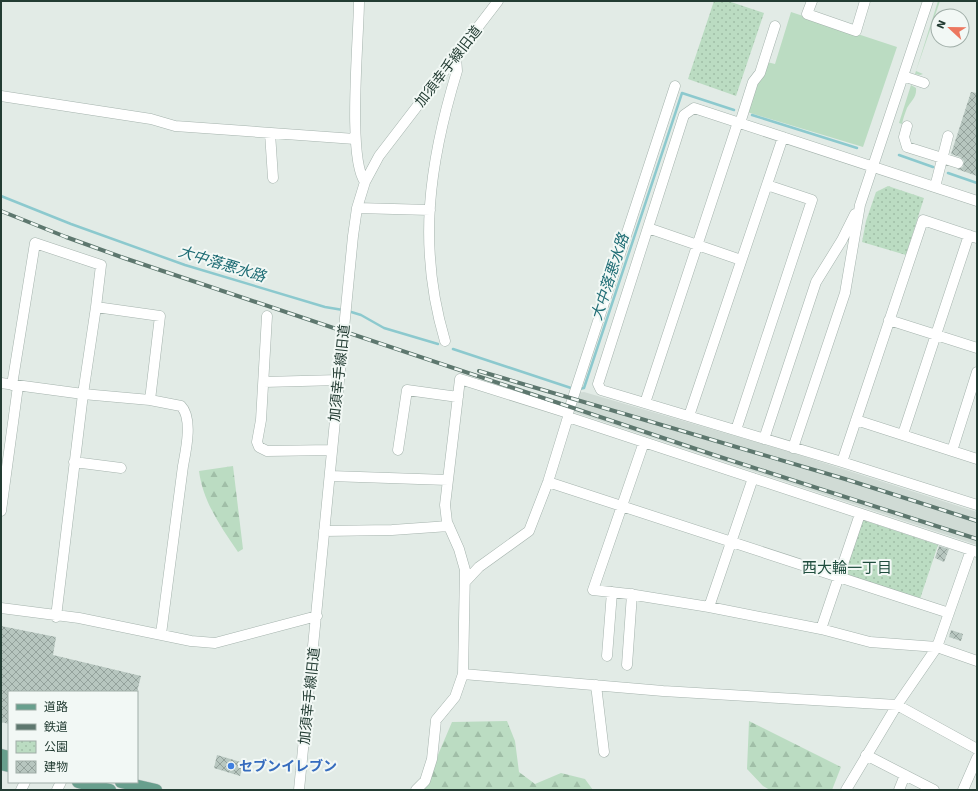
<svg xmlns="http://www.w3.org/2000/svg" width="978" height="791" viewBox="0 0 978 791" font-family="'Work Sans','Noto Sans JP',sans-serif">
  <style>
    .built { fill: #d0dbd5 }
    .green { fill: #bbdcc2 }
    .forest { fill: url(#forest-firs) }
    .park { fill: url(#park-dots) }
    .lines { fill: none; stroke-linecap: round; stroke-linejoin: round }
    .stream { stroke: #8cc9ce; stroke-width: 2.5 }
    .building { fill: url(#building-cross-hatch) }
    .minor-casing { stroke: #a5b3ad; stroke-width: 11 }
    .major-casing { stroke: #c1c8c6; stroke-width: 13 }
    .minor { stroke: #fff; stroke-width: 10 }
    .major { stroke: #689f8d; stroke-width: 12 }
    .rail-casing { stroke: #5d776e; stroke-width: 4 }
    .rail { stroke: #f2f8f5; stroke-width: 2.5; stroke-dasharray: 8; stroke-linecap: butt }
    .shop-dot { fill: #3f7fe0; stroke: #f2f8f5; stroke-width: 1.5 }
    .labels { text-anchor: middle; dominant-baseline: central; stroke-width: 4; stroke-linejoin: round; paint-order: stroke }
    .street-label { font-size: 14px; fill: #233c33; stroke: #f2f8f5 }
    .shop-label { font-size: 14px; font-weight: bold; fill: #366cbe; stroke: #f2f8f5; text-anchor: start }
    .water-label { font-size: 15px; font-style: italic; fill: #1f6d75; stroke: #f2f8f5 }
    .neighbourhood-label { font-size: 15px; fill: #1f4d3e; stroke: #f2f8f5 }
  </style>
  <defs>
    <pattern id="forest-firs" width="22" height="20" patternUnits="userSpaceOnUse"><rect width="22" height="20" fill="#bbdcc2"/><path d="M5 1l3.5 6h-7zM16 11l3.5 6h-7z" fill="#a0bea7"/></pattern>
    <pattern id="park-dots" width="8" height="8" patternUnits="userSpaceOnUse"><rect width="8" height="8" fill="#bbdcc2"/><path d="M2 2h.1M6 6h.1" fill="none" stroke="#a0bea7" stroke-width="1.8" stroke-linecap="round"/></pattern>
    <pattern id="building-cross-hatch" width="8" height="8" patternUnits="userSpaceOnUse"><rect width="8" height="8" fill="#b7c6bf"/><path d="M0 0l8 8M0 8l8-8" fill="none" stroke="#94a29c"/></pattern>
  </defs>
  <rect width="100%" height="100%" fill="#e2ebe6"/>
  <path class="built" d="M584 392 793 453 977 512V545L571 411 576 393Z"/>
  <path class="green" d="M938 1H940L916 71 923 74 920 75 915 74Z
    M791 12 897 47 863 147 747 112 757 83 767 62 775 64Z
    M911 85 916 88C917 97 911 101 907 108 905 113 903 119 902 124L899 123Z"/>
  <path class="forest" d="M233 466 243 549 238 552C221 527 203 502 199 471Z
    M507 721 515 741 519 772 535 784 561 773 585 779 593 790H423L452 722Z
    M749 721 841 767 832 790H770L763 786 747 769Z"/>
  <path class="park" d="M714 1H728L764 13 736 96 688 79Z
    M888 186 924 198 906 255 862 242 866 221 876 192Z
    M863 520 938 545 920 599 845 575 843 570Z"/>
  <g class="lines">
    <path class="stream" d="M752 115 857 148
      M899 155 933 167
      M948 173 977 183
      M1 196 71 224 185 265 325 307 343 310
      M348 311 361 315 384 328 438 344
      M453 349 574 389
      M579 389 584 388 682 93 734 110"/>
  </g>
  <path class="building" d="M971 92 977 93V176L957 169 963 167 964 161 960 157 951 154Z
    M939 546 949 549 944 562 935 558Z
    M1 626 56 637 53 655 141 676 137 692H9V724L1 722Z
    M951 630 963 634 961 641 949 637Z
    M217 755 244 763 240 776 214 768Z"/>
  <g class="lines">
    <g class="minor-casing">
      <path id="minor" d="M359 1C359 36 347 159 365 182
        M812 1 807 14 856 31 865 1
        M903 76 924 83
        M1 96 151 119 175 126 355 139
        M740 123 753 82 760 73 775 26
        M907 126 904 137 907 147 958 163
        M270 133 273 178
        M935 187 948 136
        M977 201 694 108 684 115 598 384 601 390 842 462 977 505
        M357 208 430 210
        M648 228 741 260
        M96 307 160 316 150 400 83 394Z
        M267 316 261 420 257 442 259 447 267 451 332 450
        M889 320 977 348
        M445 341C417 247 429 163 457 71L456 57
        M264 382 339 380
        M1 383 83 394 56 617
        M12 385 35 243 101 265 96 307
        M150 400 181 406C193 418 186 450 183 466L161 634
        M645 403 738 122
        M568 413 675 86
        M689 416 783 137
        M856 420 977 459
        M736 430 812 200 767 185
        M903 434 969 235
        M764 439 816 282 842 240 855 214
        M644 442 593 590 629 594 709 607 821 629 870 642 937 647 977 661
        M793 448 845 293 860 205 928 1
        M398 450 407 390 458 397
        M952 451 977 372
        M74 462 121 468
        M842 462 923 220 977 238
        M330 476 448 480
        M548 482 949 613
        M1 511 18 386
        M324 531 392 530 449 526
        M465 582 479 567 529 531 548 482 568 417 977 552
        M709 607 753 478
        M1 608 79 618 191 641 215 643 317 616
        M821 629 860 514
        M607 656 612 592
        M627 665 632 594
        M463 674 663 691 897 705 977 749
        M596 685 604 752
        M866 755 934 790
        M21 790 25 782
        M57 790 61 782
        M299 790 353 236 357 208 365 182 379 156 498 1
        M416 790 425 781 432 759 436 720 455 697 463 674 465 570 459 549 447 522 445 505 460 379 568 413V417
        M846 790 897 705 937 647 971 550
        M899 790 905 775
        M963 790 977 758"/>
    </g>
    <g class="major-casing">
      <path id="major" d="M1 755 9 757
        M1 764 9 766
        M78 782 110 790
        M121 782 156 790"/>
    </g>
    <use href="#minor" class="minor"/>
    <use href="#major" class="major"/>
    <g class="rail-casing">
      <path id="rail" d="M1 211 66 237 124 258 717 456 977 539
        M479 371 845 479 977 521"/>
    </g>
    <use href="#rail" class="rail"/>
  </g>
  <circle class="shop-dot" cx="231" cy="766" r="4"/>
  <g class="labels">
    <g class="street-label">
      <text transform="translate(448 66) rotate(-52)">加須幸手線旧道</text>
      <text transform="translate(339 373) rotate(-84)">加須幸手線旧道</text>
      <text transform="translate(309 696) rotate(-84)">加須幸手線旧道</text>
    </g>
    <g class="shop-label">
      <text x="239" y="766">セブンイレブン</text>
    </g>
    <g class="water-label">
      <text transform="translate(222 264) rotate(17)">大中落悪水路</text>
      <text transform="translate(610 277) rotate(-72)">大中落悪水路</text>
    </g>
    <g class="neighbourhood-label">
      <text x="847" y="568">西大輪一丁目</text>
    </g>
  </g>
  <rect width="978" height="791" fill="none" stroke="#233c33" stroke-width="4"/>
  <rect x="8" y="691" width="130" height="92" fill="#f2f8f5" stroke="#9fada7"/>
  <rect x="16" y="704" width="20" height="6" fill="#689f8d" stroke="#9fada7"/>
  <text x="44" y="711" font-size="12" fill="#233c33">道路</text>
  <rect x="16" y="724" width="20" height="6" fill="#5d776e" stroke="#9fada7"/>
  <text x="44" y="731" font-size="12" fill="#233c33">鉄道</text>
  <rect x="16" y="741" width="20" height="12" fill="url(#park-dots)" stroke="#9fada7"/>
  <text x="44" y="751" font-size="12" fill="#233c33">公園</text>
  <rect x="16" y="761" width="20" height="12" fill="url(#building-cross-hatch)" stroke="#9fada7"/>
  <text x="44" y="771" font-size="12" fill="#233c33">建物</text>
  <g transform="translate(950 28) rotate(292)"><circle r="19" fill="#f2f8f5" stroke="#9fada7"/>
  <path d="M0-3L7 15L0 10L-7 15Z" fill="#ec775f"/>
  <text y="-6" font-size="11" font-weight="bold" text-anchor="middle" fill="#233c33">N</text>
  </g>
</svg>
